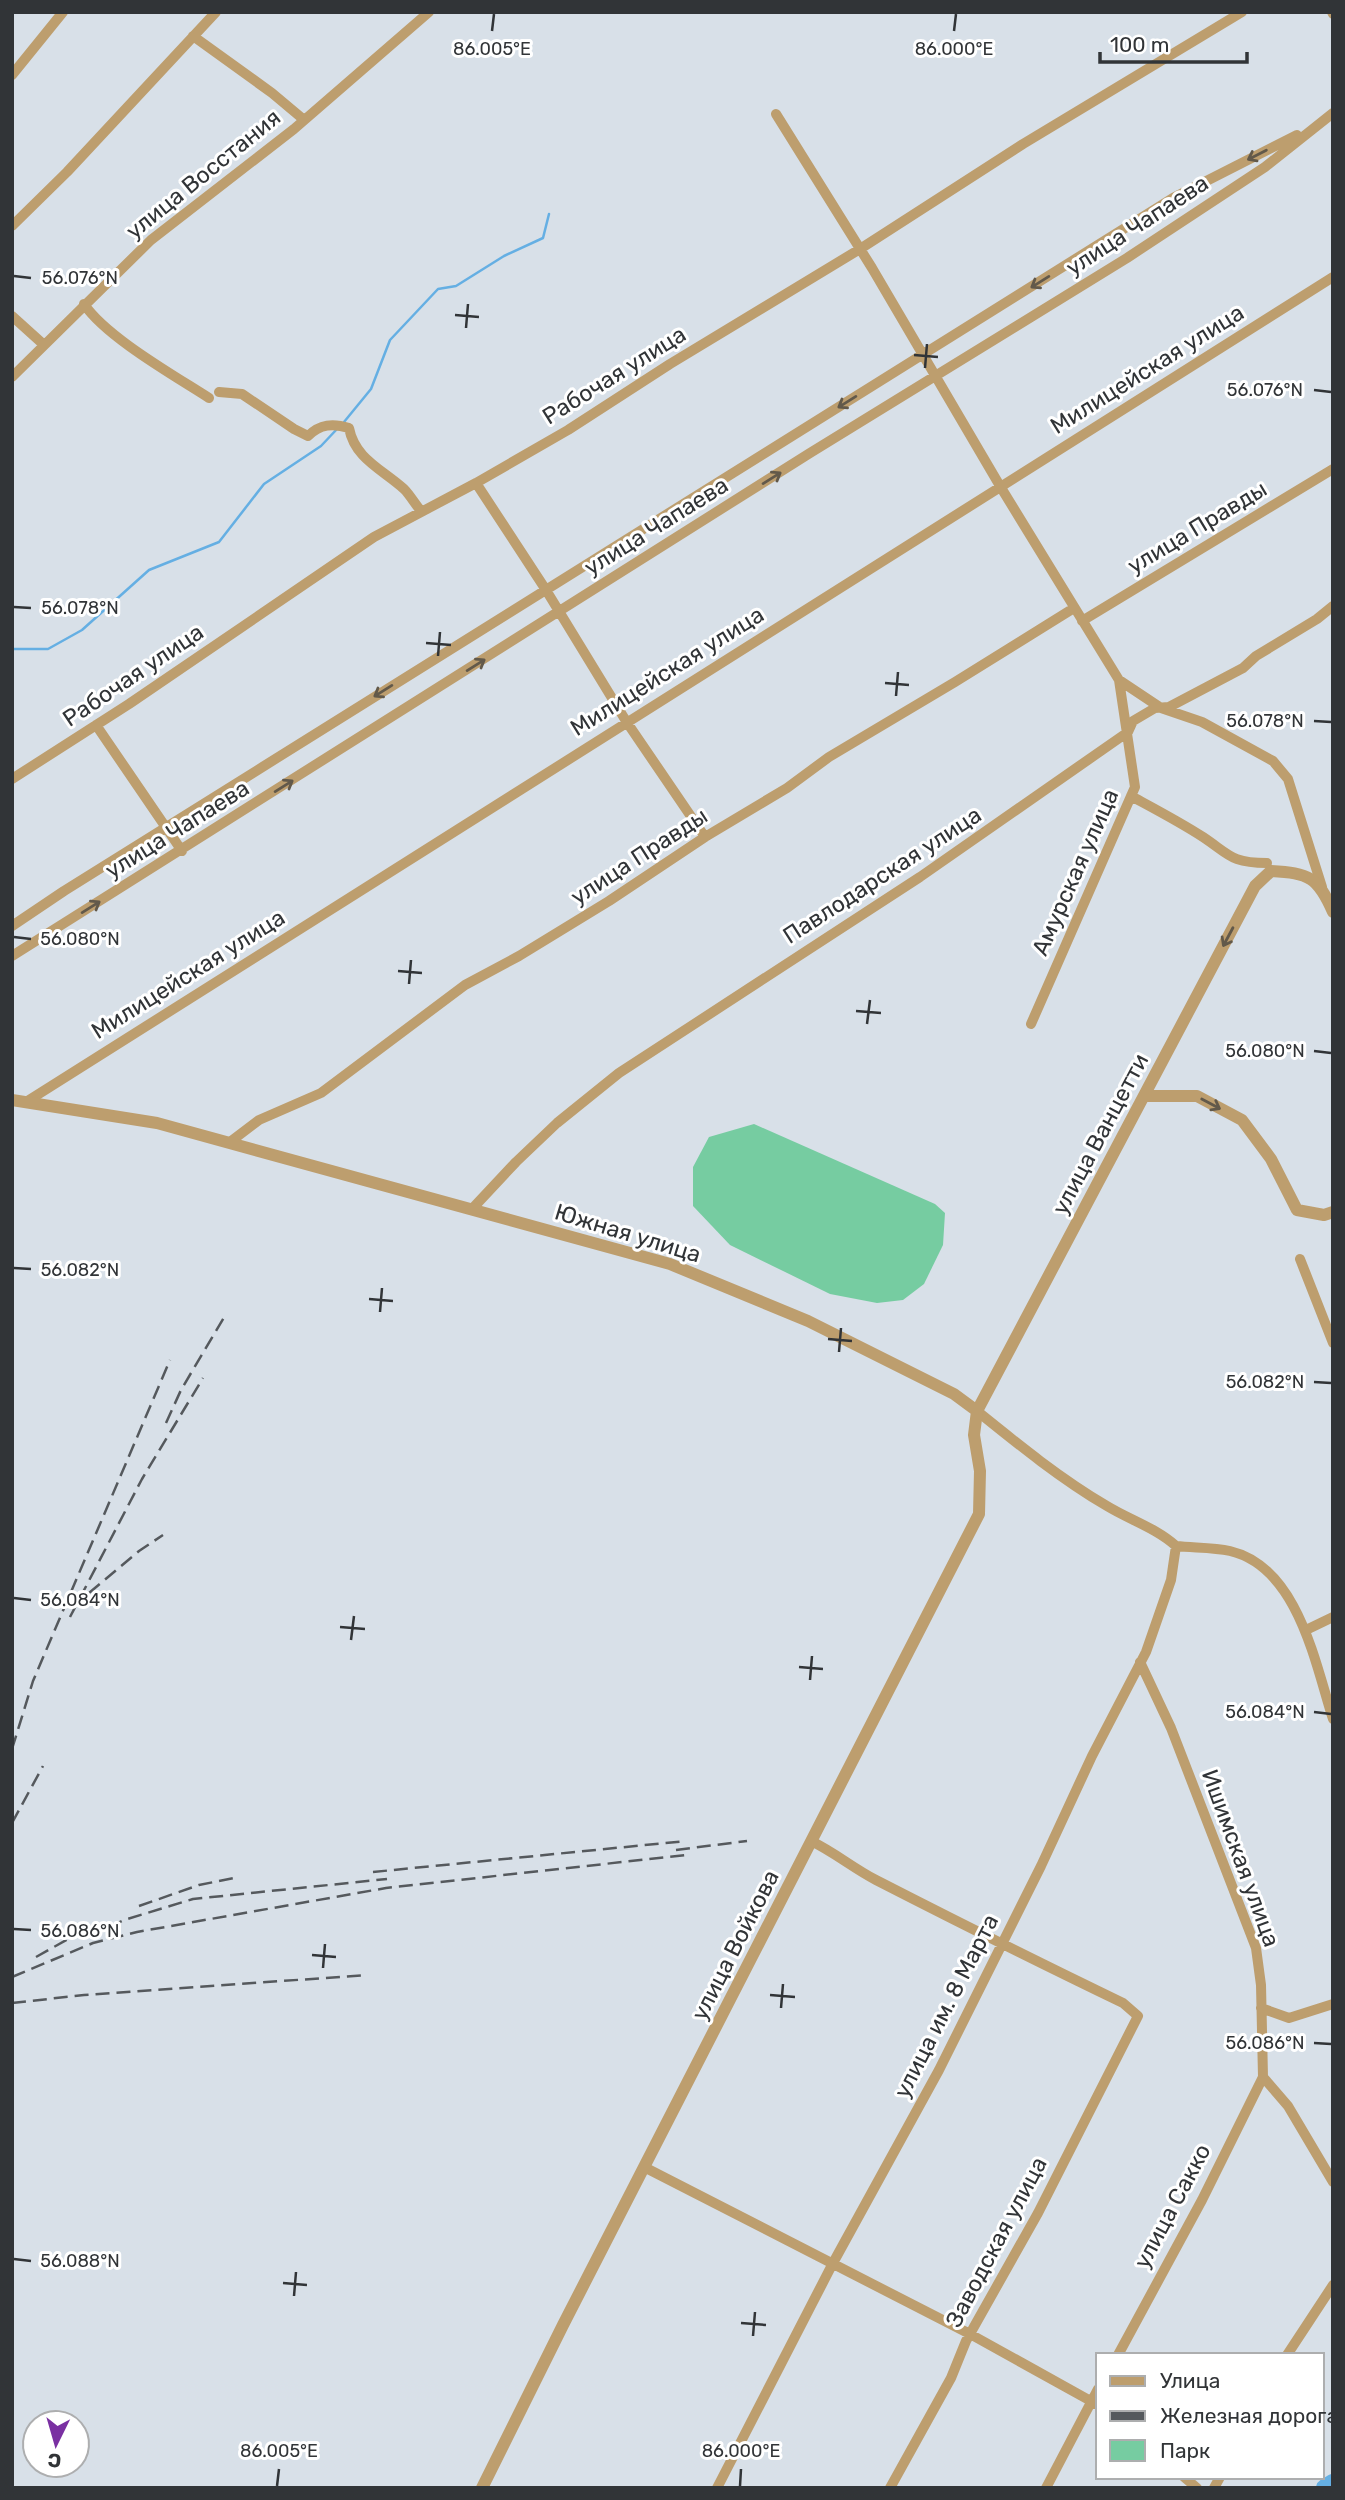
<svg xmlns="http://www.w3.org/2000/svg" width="1345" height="2500" viewBox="0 0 1345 2500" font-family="Rubik,sans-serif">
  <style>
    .green { fill: #76cca1 }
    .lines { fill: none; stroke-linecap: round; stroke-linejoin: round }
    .stream { stroke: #65afe3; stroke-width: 2.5 }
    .river { stroke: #65afe3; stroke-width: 18 }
    .minor { stroke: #bd9e6e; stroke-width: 10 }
    .tertiary { stroke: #bd9e6e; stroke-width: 12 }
    .rail { stroke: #55595d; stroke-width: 2.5; stroke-dasharray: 14 7; stroke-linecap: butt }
    .oneway { stroke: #62594a }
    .ticks { fill: none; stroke: #313437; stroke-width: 2.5 }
    .labels { text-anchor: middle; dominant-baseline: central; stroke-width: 6; stroke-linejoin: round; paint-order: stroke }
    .street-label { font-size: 23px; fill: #313437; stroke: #fff }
    .ticks-label { font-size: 18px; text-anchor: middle; fill: #313437; stroke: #fff; stroke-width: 6; stroke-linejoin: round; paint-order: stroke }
  </style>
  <rect width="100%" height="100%" fill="#d8e0e8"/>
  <path class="green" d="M754 1124 935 1204 945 1213 943 1245 924 1284 903 1300 877 1303 830 1294 730 1245 693 1206V1167L709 1137Z"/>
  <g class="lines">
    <path class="stream" d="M344 422 371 389 390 340 438 289 456 286 504 256 543 238 549 214
      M12 649H48L82 630 149 570 219 542 264 484 321 446 337 429"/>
    <path class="river" d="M1325 2488 1333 2483"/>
    <path class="minor" d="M1332 12 1333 14
      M193 36 272 93 303 119
      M12 75 63 12
      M776 114 872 268 1000 486 1119 680 1135 787 1031 1024
      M12 226 67 172 216 12
      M84 304C106 337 175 376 209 398
      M12 316 43 344
      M12 377 151 240 294 129 429 12
      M219 392 242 394 294 429 308 436C320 424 333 423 349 428 355 459 382 469 404 489 410 495 415 504 421 511
      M476 483 546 590 626 721 705 837
      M1082 621 1333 469
      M1119 680 1161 708 1202 722 1273 761 1288 779 1322 887
      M96 725 182 851
      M12 779 129 704 374 537 476 483 568 430 670 364 860 249 1023 144 1242 12
      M1131 796C1155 809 1180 822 1203 837 1230 855 1231 863 1267 863
      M12 926 64 891 1173 198 1297 135
      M12 956 810 453 1127 258 1265 167 1333 113
      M26 1102 1333 277
      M230 1142 259 1120 321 1093 465 985 519 956 609 901 705 837 787 788 829 757 955 682 1074 608
      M472 1209 516 1162 557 1123 619 1073 920 877 1128 732 1133 721 1155 708 1169 707 1243 668 1256 656 1317 619 1333 606
      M1300 1259 1333 1343
      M1176 1546C1194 1548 1213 1547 1230 1551 1298 1567 1315 1663 1333 1719
      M1306 1630 1333 1617
      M1140 1662 1171 1728 1256 1948 1261 1985 1263 2077
      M811 1841C834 1852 853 1868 876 1880 958 1922 1040 1963 1123 2003L1138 2016 1038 2213 966 2341 951 2378 890 2488
      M1261 2008 1289 2018 1333 2004
      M1263 2077 1288 2106 1333 2182
      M644 2167 970 2334 1098 2405
      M1118 2355 1202 2200 1263 2077
      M1287 2355 1333 2285
      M1184 2477 1197 2488
      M717 2488 833 2263 939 2070 1041 1866 1092 1756 1146 1652 1171 1580 1176 1546C1156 1528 1130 1520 1107 1506 1061 1479 1019 1445 977 1411
      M1046 2488 1098 2389
      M1214 2488 1220 2477"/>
    <path class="tertiary" d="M1144 1096H1197L1242 1120 1271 1159 1297 1210 1324 1215 1333 1212
      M12 1100 157 1123 670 1264 808 1321 954 1394 977 1411
      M482 2488 563 2325 979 1514 980 1471 974 1435 977 1411 1255 886 1271 871C1309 873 1318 877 1333 912"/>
    <path class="rail" d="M166 1423 181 1390 226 1314
      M89 1593 139 1551 163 1535
      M70 1617 142 1479 203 1378
      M12 1749 33 1681 170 1360
      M12 1823 43 1766
      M676 1850 747 1841
      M373 1872 686 1841
      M139 1906 199 1885 239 1877
      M90 1936 124 1920 193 1899 387 1879
      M36 1957 97 1923
      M12 1977 93 1943 137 1932 386 1888 686 1855
      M12 2003 84 1995 367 1975"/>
  </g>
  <defs><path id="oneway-shaft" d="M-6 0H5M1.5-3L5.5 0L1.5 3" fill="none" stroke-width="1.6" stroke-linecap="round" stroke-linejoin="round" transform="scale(1.75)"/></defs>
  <g class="oneway">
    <use href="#oneway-shaft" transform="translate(1257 155) rotate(153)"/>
    <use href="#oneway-shaft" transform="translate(1040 282) rotate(148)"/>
    <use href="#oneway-shaft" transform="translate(847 402) rotate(148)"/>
    <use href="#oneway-shaft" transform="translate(772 478) rotate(-32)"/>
    <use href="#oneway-shaft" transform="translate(476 665) rotate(-32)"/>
    <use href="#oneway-shaft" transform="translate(383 691) rotate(148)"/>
    <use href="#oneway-shaft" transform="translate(284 786) rotate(-32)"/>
    <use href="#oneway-shaft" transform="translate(91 907) rotate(-32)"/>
    <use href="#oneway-shaft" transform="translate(1228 937) rotate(118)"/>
    <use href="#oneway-shaft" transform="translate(1211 1104) rotate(28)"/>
  </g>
  <path class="ticks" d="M492 31 494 14M954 31 956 14M14 276 31 278M455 315 479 317M466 328 468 304M914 355 938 357M925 368 927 344M1314 390 1331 392M14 607 31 608M426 643 451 645M438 656 440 632M885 683 909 685M896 696 898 672M1314 721 1331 722M14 937 31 939M398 971 422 973M409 984 411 960M856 1011 881 1013M867 1024 870 1000M1314 1051 1331 1053M14 1268 31 1269M369 1299 393 1301M380 1312 382 1288M828 1339 852 1341M839 1352 841 1328M1314 1382 1331 1383M14 1598 31 1600M340 1627 365 1629M351 1640 354 1616M799 1667 823 1669M810 1680 812 1656M1314 1712 1331 1714M14 1929 31 1930M312 1955 336 1957M323 1968 325 1944M770 1995 795 1997M781 2008 783 1984M1314 2043 1331 2044M14 2259 31 2261M283 2283 307 2285M294 2296 296 2272M741 2323 766 2325M753 2336 755 2312M277 2486 279 2469M740 2486 741 2469"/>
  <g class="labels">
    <g class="street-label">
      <text transform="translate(203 174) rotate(-39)">улица Восстания</text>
      <text transform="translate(1137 225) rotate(-33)">улица Чапаева</text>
      <text transform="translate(1147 369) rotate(-32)">Милицейская улица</text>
      <text transform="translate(614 375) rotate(-32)">Рабочая улица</text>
      <text transform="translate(656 526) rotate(-32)">улица Чапаева</text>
      <text transform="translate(1197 527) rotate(-31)">улица Правды</text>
      <text transform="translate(667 671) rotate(-32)">Милицейская улица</text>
      <text transform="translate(133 675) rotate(-34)">Рабочая улица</text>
      <text transform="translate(177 829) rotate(-32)">улица Чапаева</text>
      <text transform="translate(639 856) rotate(-33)">улица Правды</text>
      <text transform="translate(1075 872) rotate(-66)">Амурская улица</text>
      <text transform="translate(882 875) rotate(-33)">Павлодарская улица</text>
      <text transform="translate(188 974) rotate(-32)">Милицейская улица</text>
      <text transform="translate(1100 1134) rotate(-62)">улица Ванцетти</text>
      <text transform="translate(628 1233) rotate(17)">Южная улица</text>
      <text transform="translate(1241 1858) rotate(70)">Ишимская улица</text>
      <text transform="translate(735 1945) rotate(-63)">улица Войкова</text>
      <text transform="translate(946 2006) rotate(-63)">улица им. 8 Марта</text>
      <text transform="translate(1172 2206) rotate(-62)">улица Сакко</text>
      <text transform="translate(996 2242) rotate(-62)">Заводская улица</text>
    </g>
  </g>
  <g class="ticks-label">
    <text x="492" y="55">86.005°E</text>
    <text x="954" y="55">86.000°E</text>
    <text x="80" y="284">56.076°N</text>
    <text x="1265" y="396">56.076°N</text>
    <text x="80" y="614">56.078°N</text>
    <text x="1265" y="727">56.078°N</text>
    <text x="80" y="945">56.080°N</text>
    <text x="1265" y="1057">56.080°N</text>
    <text x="80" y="1276">56.082°N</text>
    <text x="1265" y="1388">56.082°N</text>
    <text x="80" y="1606">56.084°N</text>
    <text x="1265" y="1718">56.084°N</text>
    <text x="80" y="1937">56.086°N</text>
    <text x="1265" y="2049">56.086°N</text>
    <text x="80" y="2267">56.088°N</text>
    <text x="279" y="2457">86.005°E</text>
    <text x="741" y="2457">86.000°E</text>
  </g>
  <rect width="1345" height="2500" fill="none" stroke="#313437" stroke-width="28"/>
  <rect x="1096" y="2353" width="228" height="126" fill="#ffffff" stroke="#adaeaf" stroke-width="2"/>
  <rect x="1110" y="2376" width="35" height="10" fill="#bd9e6e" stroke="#adaeaf" stroke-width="2"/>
  <text x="1160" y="2388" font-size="21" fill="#313437">Улица</text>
  <rect x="1110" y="2411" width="35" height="10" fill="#55595d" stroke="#adaeaf" stroke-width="2"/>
  <text x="1160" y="2423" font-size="21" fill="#313437">Железная дорога</text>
  <rect x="1110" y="2440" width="35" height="21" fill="#76cca1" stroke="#adaeaf" stroke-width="2"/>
  <text x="1160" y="2458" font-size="21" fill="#313437">Парк</text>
  <g transform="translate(56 2444) rotate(185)"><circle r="33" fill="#ffffff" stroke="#adaeaf" stroke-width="2"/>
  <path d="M0-5L12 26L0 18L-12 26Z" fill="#7a30a2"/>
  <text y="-10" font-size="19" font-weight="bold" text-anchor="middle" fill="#313437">С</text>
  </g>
  <path d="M1100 52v10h147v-10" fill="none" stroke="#313437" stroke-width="3.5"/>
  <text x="1110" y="52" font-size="21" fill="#313437" stroke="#ffffff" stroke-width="5" paint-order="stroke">100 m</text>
</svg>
